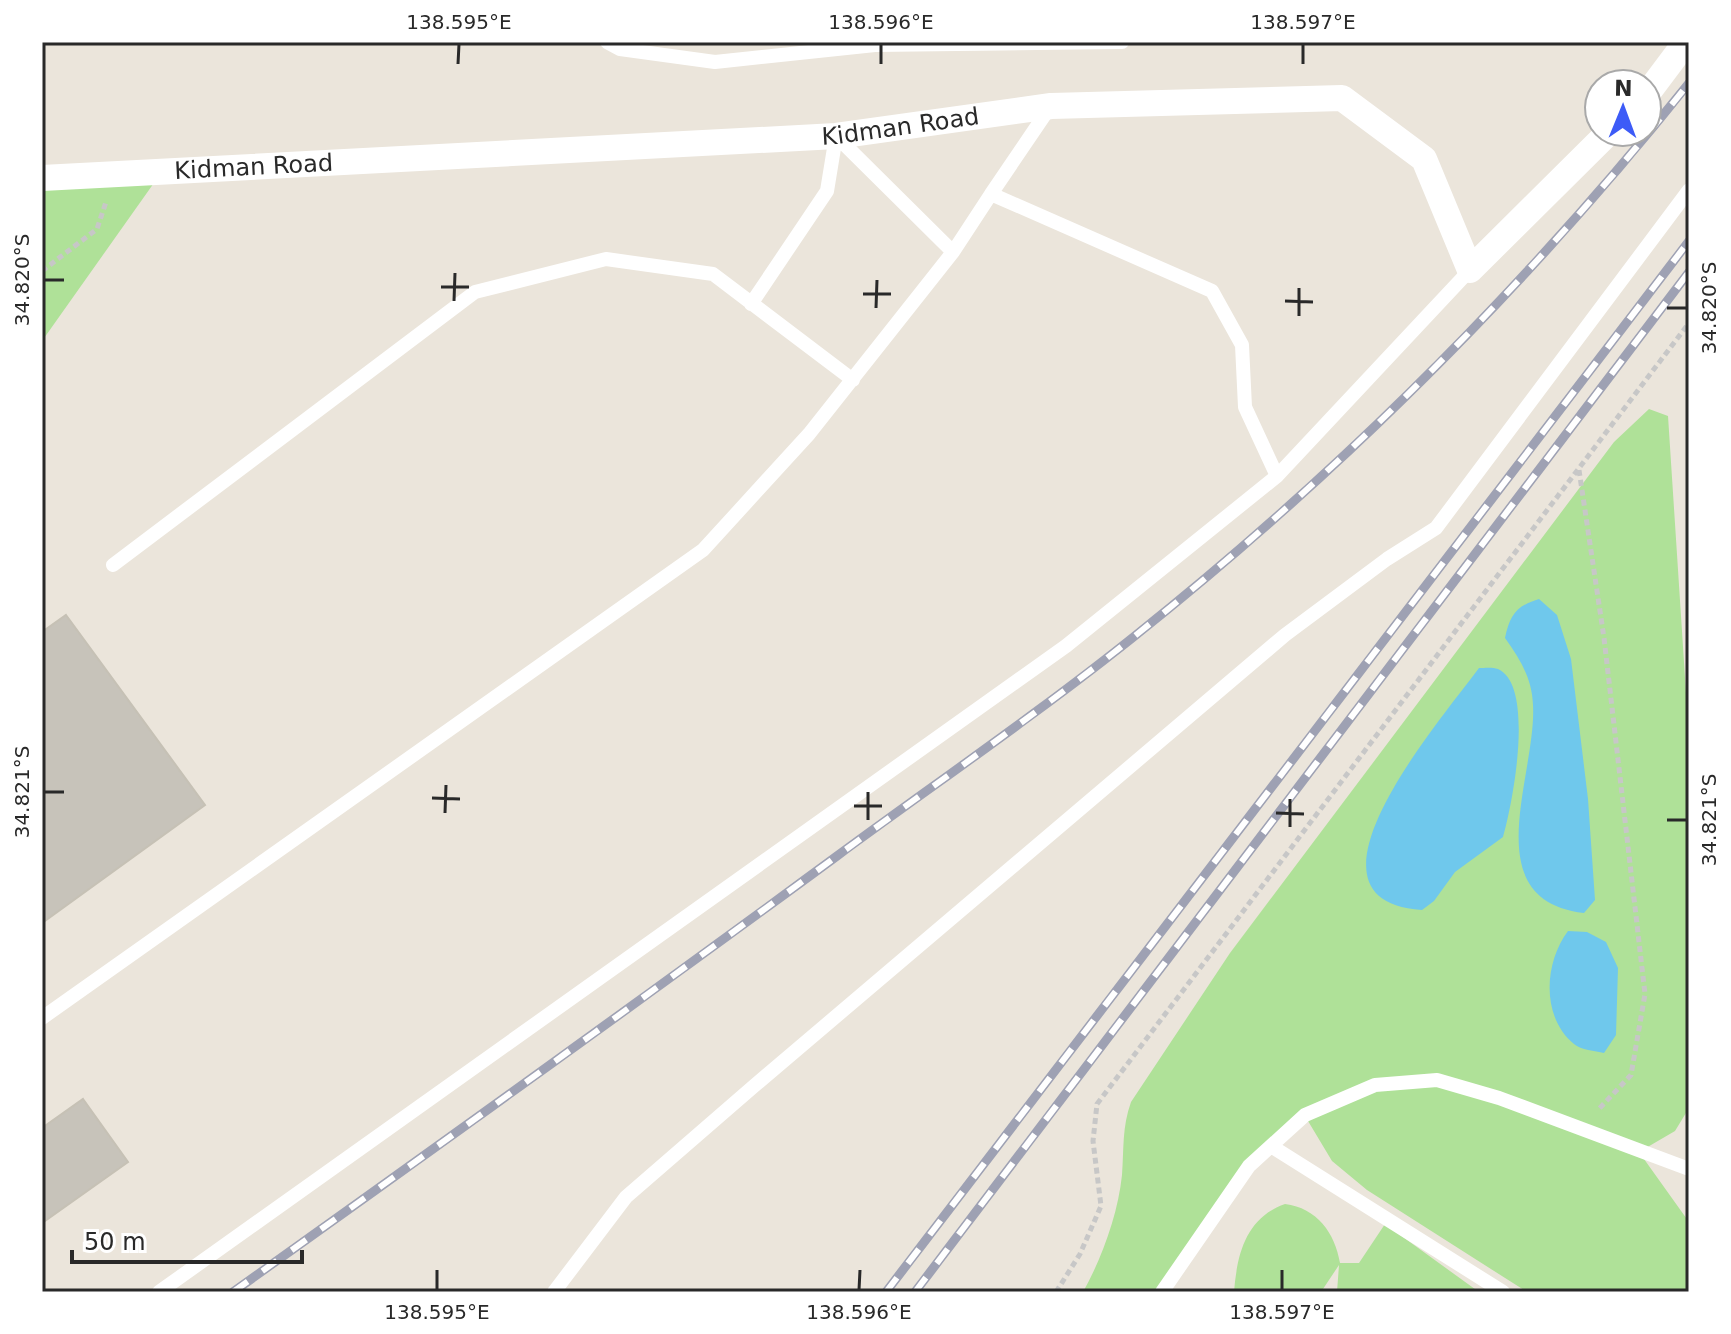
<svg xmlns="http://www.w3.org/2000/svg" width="1731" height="1334" viewBox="0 0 1731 1334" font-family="'DejaVu Sans',sans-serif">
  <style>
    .green { fill: #afe198 }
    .water { fill: #6fc8ec }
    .building { fill: #c7c3ba; stroke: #c6c1b5; stroke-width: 2 }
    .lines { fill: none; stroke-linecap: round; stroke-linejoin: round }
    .path { stroke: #c7c7c7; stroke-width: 5; stroke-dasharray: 6 4; stroke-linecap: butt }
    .service { stroke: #fff; stroke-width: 14 }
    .minor { stroke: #fff; stroke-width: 26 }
    .rail-casing { stroke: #9ea1b3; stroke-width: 9 }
    .rail { stroke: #fff; stroke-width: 6; stroke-dasharray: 18; stroke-linecap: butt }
    .ticks { fill: none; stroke: #292929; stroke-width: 3 }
    .labels { text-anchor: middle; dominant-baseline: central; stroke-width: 6; stroke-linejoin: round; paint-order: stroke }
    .street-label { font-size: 24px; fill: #292929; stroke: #fff }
    .neatline { fill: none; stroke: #292929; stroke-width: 3 }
    .ticks-label { font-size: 20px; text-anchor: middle; fill: #292929 }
  </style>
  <rect width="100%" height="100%" fill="#ebe5db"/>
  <path class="green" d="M161 173 42 341V178Z
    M1649 409 1668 416 1689 739V1108L1675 1131 1639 1152 1689 1222V1292H1527L1367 1190 1332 1161 1305 1116 1249 1166 1162 1292H1083C1102 1258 1118 1214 1122 1175 1124 1148 1122 1127 1131 1102L1230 953 1614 442Z
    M1285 1204C1317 1208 1335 1233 1340 1263H1359L1385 1224 1479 1292H1337L1339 1265 1321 1292H1234C1237 1254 1246 1218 1285 1204Z"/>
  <path class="water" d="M1539 599 1557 615 1571 659 1588 799 1595 900 1584 913C1474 900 1537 775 1533 705 1532 678 1520 659 1505 638 1510 615 1516 606 1539 599Z
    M1479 668C1484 668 1493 667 1498 669 1536 686 1512 806 1503 837L1455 872 1434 901 1422 910C1282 901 1445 715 1479 668Z
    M1568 931 1587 932 1606 942 1618 968 1616 1035 1604 1053C1595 1051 1581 1050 1574 1044 1541 1017 1544 963 1568 931Z"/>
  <path class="building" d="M66 615 205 805 42 923V632Z
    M83 1099 128 1162 42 1223V1128Z"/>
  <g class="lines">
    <path class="path" d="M42 271 97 229 106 202
      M1579 470 1604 638 1645 994 1631 1075 1597 1111
      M1056 1292 1080 1254 1101 1206 1093 1141 1097 1104 1689 323"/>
    <path class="service" d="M607 42 620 49 715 62 875 45 1122 42
      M1050 107 991 194 1212 291 1242 345 1245 407 1277 476
      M953 252 991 194
      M113 565 475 292 606 259 713 274 853 380
      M42 1018 703 550 809 434 953 252 836 136 827 191 751 304
      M1271 1146 1503 1292
      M159 1292 1066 646 1277 476 1470 270
      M554 1292 626 1197 754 1086 1285 635 1387 559 1436 528 1689 190
      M1162 1292 1249 1166 1305 1115 1375 1085 1437 1080 1499 1098 1689 1169"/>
    <g class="minor">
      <path d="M1647 94 1686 42"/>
      <path id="s1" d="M42 178 836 136 1051 106 1342 98 1424 159 1470 270 1609 132"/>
    </g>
    <g class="rail-casing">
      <path id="rail" d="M233 1292C435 1148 637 1003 837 856 936 783 1040 712 1136 635 1340 472 1526 287 1689 83
        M886 1292 1689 241
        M915 1292 1689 272"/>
    </g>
    <use href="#rail" class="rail"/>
  </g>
  <path class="ticks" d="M458 64 459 44M881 64V44M1303 64V44M44 280H64M441 287H469M863 294H891M454 301 455 273M1285 301 1313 302M876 308 877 280M1667 308H1687M1299 316V288M44 792H64M432 798 460 799M854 806H882M445 813 446 785M1276 813 1304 814M868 820V792M1667 820H1687M1290 827V799M437 1290V1270M859 1290 860 1270M1282 1290V1270"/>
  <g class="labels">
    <g class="street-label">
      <text stroke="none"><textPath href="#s1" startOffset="860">Kidman Road</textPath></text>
      <text stroke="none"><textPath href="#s1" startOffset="212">Kidman Road</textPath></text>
    </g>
  </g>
  <rect width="1731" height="1334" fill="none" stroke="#ffffff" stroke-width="88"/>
  <g transform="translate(1623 108) rotate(1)"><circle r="38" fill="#ffffff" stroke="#a9a9a9" stroke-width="2"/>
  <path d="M0-6L14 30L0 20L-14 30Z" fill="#3d5bf7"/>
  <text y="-12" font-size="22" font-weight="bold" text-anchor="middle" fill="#292929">N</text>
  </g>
  <path d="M72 1250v12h230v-12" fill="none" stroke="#292929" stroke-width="4"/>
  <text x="84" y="1250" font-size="24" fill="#292929" stroke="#ffffff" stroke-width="6" paint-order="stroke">50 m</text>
  <rect x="44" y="44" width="1643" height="1246" class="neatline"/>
  <g class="ticks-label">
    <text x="459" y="29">138.595°E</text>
    <text x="881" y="29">138.596°E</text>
    <text x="1303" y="29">138.597°E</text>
    <text transform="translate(22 280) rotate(-90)" y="7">34.820°S</text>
    <text transform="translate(1709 308) rotate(-90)" y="7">34.820°S</text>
    <text transform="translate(22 792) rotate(-90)" y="7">34.821°S</text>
    <text transform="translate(1709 820) rotate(-90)" y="7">34.821°S</text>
    <text x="437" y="1319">138.595°E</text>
    <text x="859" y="1319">138.596°E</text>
    <text x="1282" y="1319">138.597°E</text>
  </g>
</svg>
